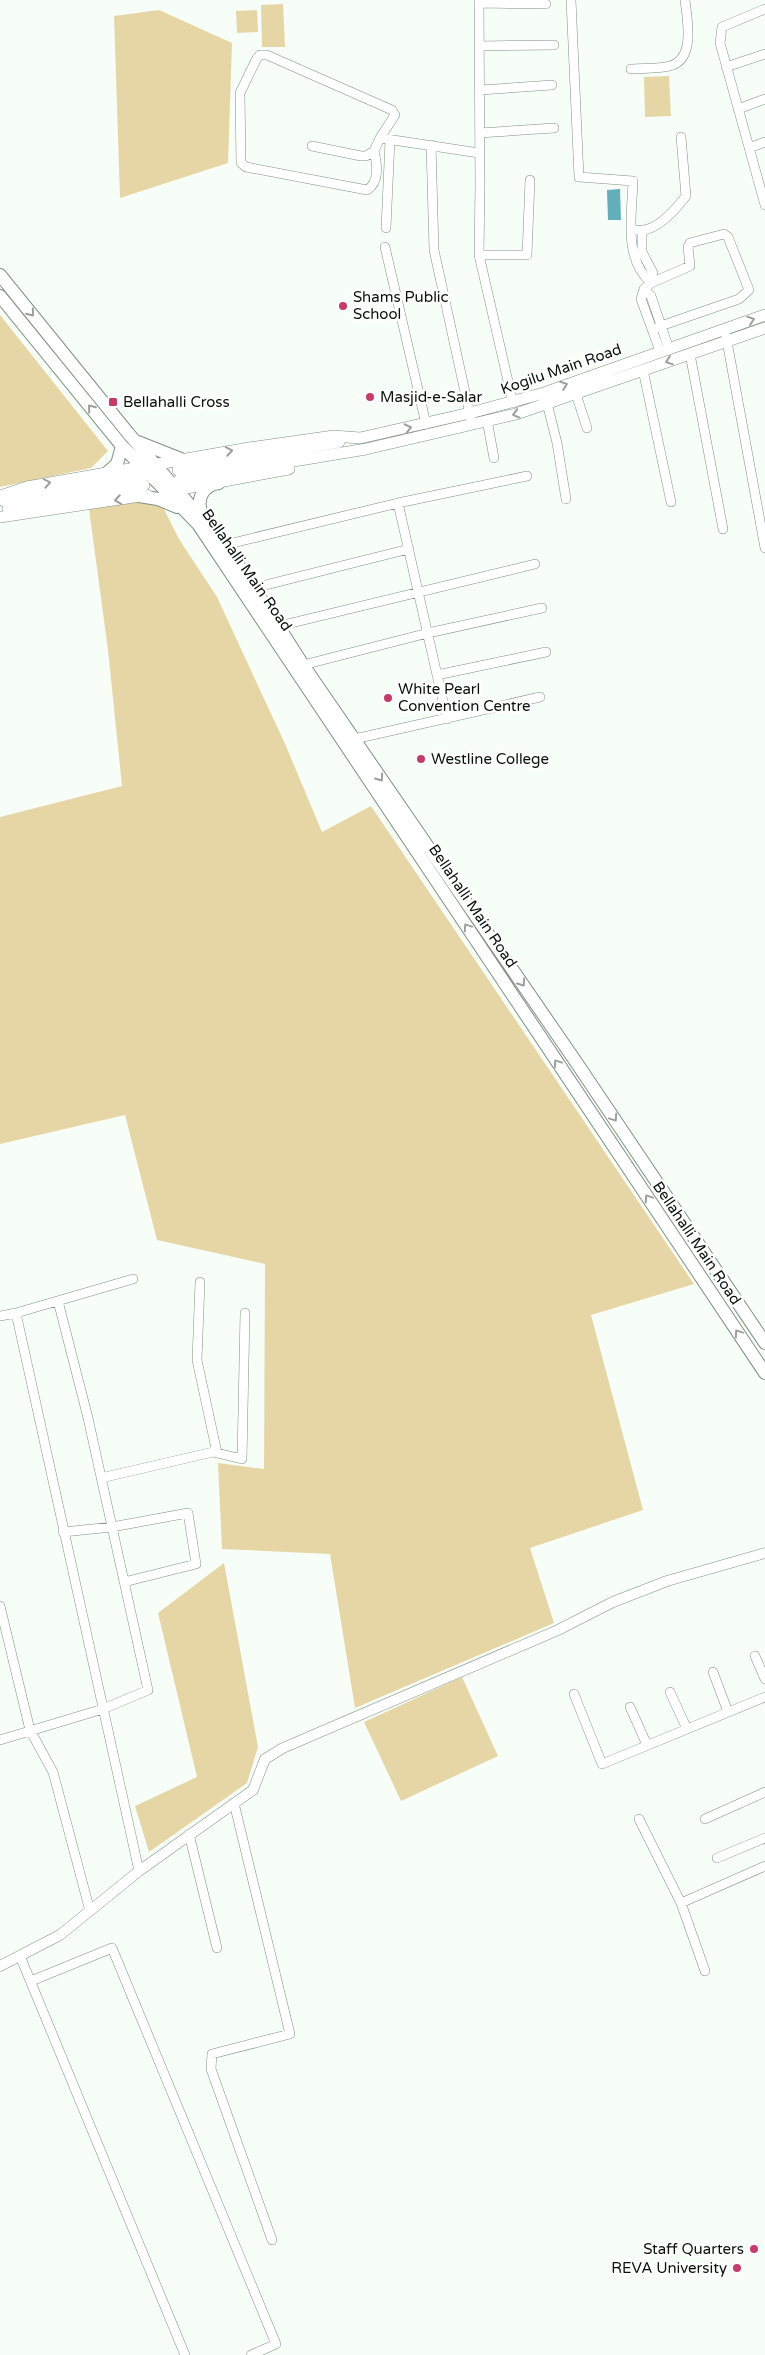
<svg xmlns="http://www.w3.org/2000/svg" width="765" height="2355" viewBox="0 0 765 2355" font-family="'Varela Round',sans-serif">
  <style>
    .green { fill: #e6d6a5 }
    .water { fill: #61afb9 }
    .lines { fill: none; stroke-linecap: round; stroke-linejoin: round }
    .minor-casing { stroke: #819183; stroke-width: 10 }
    .tertiary-casing { stroke: #819183; stroke-width: 11 }
    .secondary-casing { stroke: #819183; stroke-width: 12 }
    .primary-casing { stroke: #819183; stroke-width: 14 }
    .minor { stroke: #fff; stroke-width: 9 }
    .tertiary { stroke: #fff; stroke-width: 10 }
    .secondary { stroke: #fff; stroke-width: 11 }
    .primary { stroke: #fff; stroke-width: 12 }
    .oneway { stroke: #9d9f9d }
    .poi-dot { fill: #c73a69; stroke: #fff; stroke-width: 2 }
    .labels { text-anchor: middle; dominant-baseline: central; stroke-width: 5; stroke-linejoin: round; paint-order: stroke }
    .poi-label { font-size: 15px; fill: #0a100b; stroke: #fff; text-anchor: start }
    .street-label { font-size: 15px; fill: #0a100b; stroke: #fff }
  </style>
  <rect width="100%" height="100%" fill="#f7fef8"/>
  <path class="green" d="M283 4 285 47H262L261 5Z
    M159 10 232 43 228 163 120 198 114 16Z
    M257 10 258 32 237 33 236 11Z
    M669 76 671 116 645 117 644 77Z
    M0 315 108 451 91 468 0 487Z
    M139 502 163 507 179 539 217 597 286 746 322 832 371 806 694 1284 591 1315 643 1510 530 1548 554 1623 355 1708 330 1554 222 1549 218 1463 264 1469 265 1264 157 1240 125 1115 0 1144V817L122 786 108 650 89 509Z
    M224 1563 258 1747 247 1783 149 1852 135 1806 197 1777 158 1613Z
    M462 1677 498 1756 401 1801 364 1722Z"/>
  <path class="water" d="M620 189 621 220H608L607 190Z"/>
  <g class="lines">
    <g class="minor-casing">
      <path id="minor" d="M479 0 480 186 479 255 513 403
        M571 0 579 177 633 181C632 215 623 258 651 283L653 273 642 252V231
        M479 3 546 4
        M765 9 722 27 720 43 765 205
        M479 46 554 45
        M726 67 765 54
        M631 69C643 68 658 69 670 66 696 59 687 19 685 0
        M480 90 552 85
        M738 109 765 99
        M480 133 554 128
        M380 138 395 115 392 110 267 55H260L257 58 240 93 241 163 246 167 367 190C380 182 377 164 374 151L380 138 479 153
        M431 145 434 250 472 424
        M312 146 361 156H366L374 151
        M749 148 765 142
        M386 228 390 140
        M637 230C656 233 676 209 686 196L681 137
        M385 247 426 424
        M479 255H527L530 180
        M644 289 651 296 669 349
        M652 329 739 299 749 290 728 237 724 234 690 243 688 247 690 266 651 283 644 289 641 299 660 351
        M726 336 765 548
        M690 354 723 529
        M643 370 671 502
        M576 394 587 428
        M546 399 557 443 566 499
        M487 420 494 458
        M398 503 447 719
        M224 545 398 503 527 476
        M254 588 409 549
        M279 626 535 564
        M303 665 428 633 542 608
        M437 675 546 652
        M350 740 540 697
        M133 1279 16 1313 139 1871
        M200 1282 197 1360 217 1453
        M0 1316 16 1313
        M101 1478 213 1452 242 1459 245 1313
        M63 1532 112 1527 188 1513 196 1564 124 1582
        M0 1606 30 1730 53 1772 90 1911
        M755 1656 765 1679
        M713 1672 728 1712
        M670 1692 687 1729
        M574 1694 602 1764 765 1697
        M630 1707 647 1745
        M0 1740 103 1709 148 1690 88 1418 58 1301
        M234 1803 290 2034 212 2054 211 2069 272 2240
        M639 1819 681 1903
        M705 1819 765 1792
        M189 1834 217 1948
        M717 1858 765 1838
        M20 1956 185 2355
        M705 1971 681 1903 765 1866
        M31 1981 112 1948 276 2344 251 2355"/>
    </g>
    <g class="tertiary-casing">
      <path id="tertiary" d="M0 1966 60 1935 139 1871 253 1790 265 1759 283 1748 558 1630 613 1602 667 1581 765 1553"/>
    </g>
    <g class="secondary-casing">
      <path id="secondary" d="M178 470 339 442
        M179 480 366 449 516 414 765 328
        M170 491 289 469
        M0 496 27 487 249 448 334 436 360 438 470 413 544 393 765 315
        M4 501 143 476
        M8 509 144 485
        M0 517 147 495"/>
    </g>
    <g class="primary-casing">
      <path id="primary" d="M0 275 128 433 224 545 254 588 303 665 576 1062 765 1343
        M0 296 122 446 198 524 765 1373
        M138 442 181 459
        M108 472 117 464 122 446
        M139 496 158 499 177 507
        M203 516C195 501 202 485 219 483"/>
    </g>
    <use href="#minor" class="minor"/>
    <use href="#tertiary" class="tertiary"/>
    <use href="#secondary" class="secondary"/>
    <use href="#primary" class="primary"/>
  </g>
  <defs><path id="oneway-chevron" d="M-2-3.5L2.5 0L-2 3.5" fill="none" stroke-width="1.6" stroke-linecap="round" stroke-linejoin="round" transform="scale(1.25)"/></defs>
  <g class="oneway">
    <use href="#oneway-chevron" transform="translate(31 313) rotate(51)"/>
    <use href="#oneway-chevron" transform="translate(751 320) rotate(-19)"/>
    <use href="#oneway-chevron" transform="translate(669 361) rotate(161)"/>
    <use href="#oneway-chevron" transform="translate(564 385) rotate(-21)"/>
    <use href="#oneway-chevron" transform="translate(91 408) rotate(-129)"/>
    <use href="#oneway-chevron" transform="translate(516 414) rotate(165)"/>
    <use href="#oneway-chevron" transform="translate(408 428) rotate(-12)"/>
    <use href="#oneway-chevron" transform="translate(229 451) rotate(-10)"/>
    <use href="#oneway-chevron" transform="translate(47 483) rotate(-10)"/>
    <use href="#oneway-chevron" transform="translate(118 500) rotate(171)"/>
    <use href="#oneway-chevron" transform="translate(380 778) rotate(55)"/>
    <use href="#oneway-chevron" transform="translate(467 927) rotate(-124)"/>
    <use href="#oneway-chevron" transform="translate(522 983) rotate(55)"/>
    <use href="#oneway-chevron" transform="translate(557 1063) rotate(-124)"/>
    <use href="#oneway-chevron" transform="translate(614 1118) rotate(56)"/>
    <use href="#oneway-chevron" transform="translate(648 1198) rotate(-124)"/>
    <use href="#oneway-chevron" transform="translate(738 1333) rotate(-124)"/>
  </g>
  <g class="poi-dot">
    <circle cx="343" cy="306" r="5"/>
    <circle cx="370" cy="397" r="5"/>
    <rect x="108" y="397" width="10" height="10" rx="2.5"/>
    <circle cx="388" cy="698" r="5"/>
    <circle cx="421" cy="759" r="5"/>
    <circle cx="754" cy="2249" r="5"/>
    <circle cx="737" cy="2268" r="5"/>
  </g>
  <g class="labels">
    <g class="poi-label">
      <text x="353" y="297">Shams Public<tspan x="353" dy="17">School</tspan></text>
      <text x="380" y="397">Masjid-e-Salar</text>
      <text x="123" y="402">Bellahalli Cross</text>
      <text x="398" y="689">White Pearl<tspan x="398" dy="17">Convention Centre</tspan></text>
      <text x="431" y="759">Westline College</text>
      <text x="744" y="2249" text-anchor="end">Staff Quarters</text>
      <text x="727" y="2268" text-anchor="end">REVA University</text>
    </g>
    <g class="street-label">
      <text transform="translate(561 369) rotate(-19)">Kogilu Main Road</text>
      <text transform="translate(247 570) rotate(55)">Bellahalli Main Road</text>
      <text transform="translate(473 906) rotate(56)">Bellahalli Main Road</text>
      <text transform="translate(697 1243) rotate(56)">Bellahalli Main Road</text>
    </g>
  </g>
</svg>
